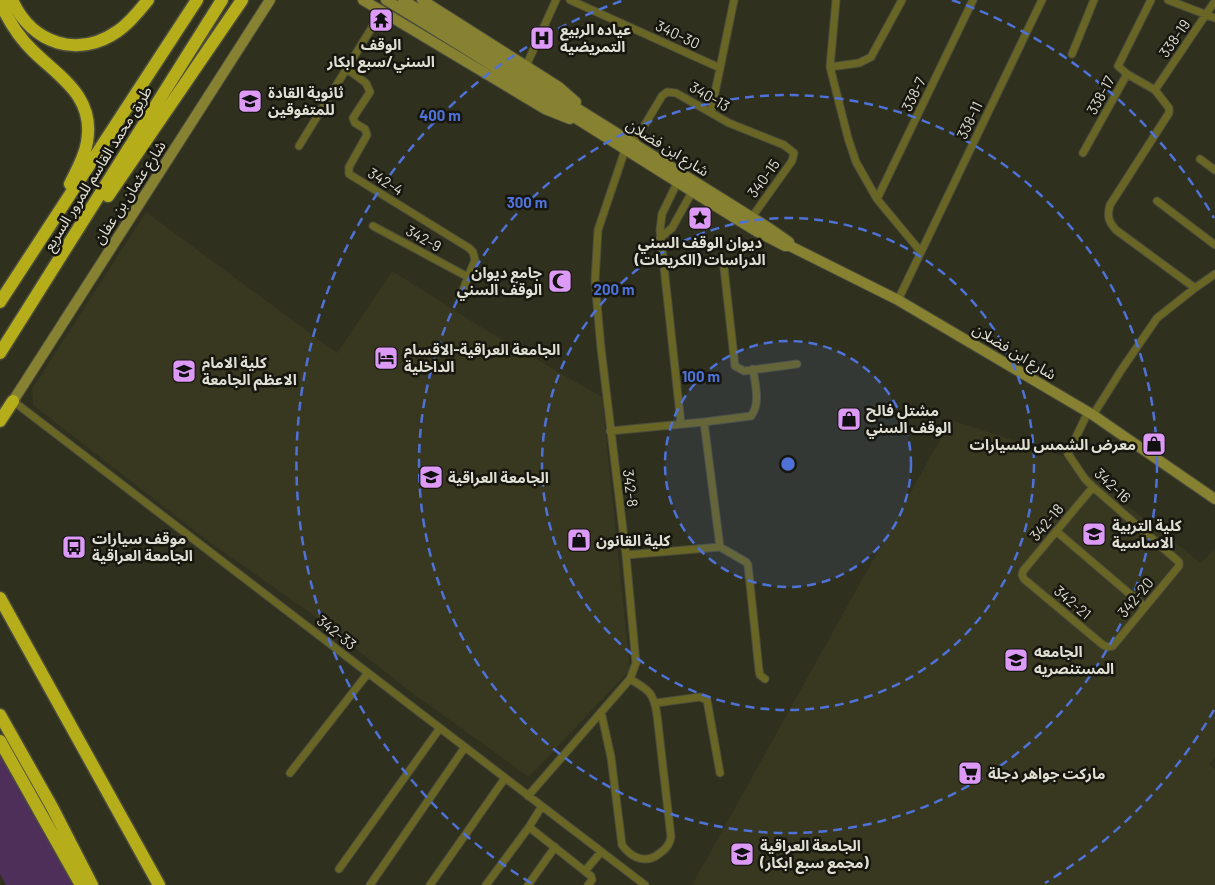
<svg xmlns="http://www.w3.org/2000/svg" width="1215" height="885" viewBox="0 0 1215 885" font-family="Barlow,'Noto Sans Arabic',sans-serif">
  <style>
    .built { fill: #38371f }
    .green { fill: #4d2f59 }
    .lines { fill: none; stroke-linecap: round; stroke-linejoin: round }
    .street-casing { stroke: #4c4c3c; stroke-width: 9 }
    .secondary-casing { stroke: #4c4c3c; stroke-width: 12 }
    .highway-casing { stroke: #4c4c3c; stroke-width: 15 }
    .street { stroke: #686525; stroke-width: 7 }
    .secondary { stroke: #878231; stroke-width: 10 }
    .highway { stroke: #b5ad19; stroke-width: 12 }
    .ring { fill: none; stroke: #4e72d7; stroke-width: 2.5; stroke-dasharray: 9 6 }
    .labels { text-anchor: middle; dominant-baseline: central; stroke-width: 5; stroke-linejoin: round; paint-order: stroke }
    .poi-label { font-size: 15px; font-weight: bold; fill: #dfdfd4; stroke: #171710; text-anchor: start }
    .street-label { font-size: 15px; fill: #dfdfd4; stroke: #171710 }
    .centre { fill: #4e72d7; stroke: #171710; stroke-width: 2.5 }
    .ring-label { font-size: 15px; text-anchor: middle; font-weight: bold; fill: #4e72d7; stroke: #171710; stroke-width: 5; stroke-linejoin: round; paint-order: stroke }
  </style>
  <rect width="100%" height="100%" fill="#30301f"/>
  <path class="built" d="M146 212 337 353 392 271 489 332 602 397 630 670 529 777 411 692 309 612 208 541 33 405 32 389Z
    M951 420 1065 457 1201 563 1215 548V757L1209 765 1215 769V885H692Z"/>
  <path class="green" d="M0 751 74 885H6L0 874Z"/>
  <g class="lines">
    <g class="street-casing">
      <path id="street" d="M570 0 720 68
        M836 0 830 67 848 138 856 162 877 199 921 252 898 300
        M1168 0 1215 18
        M1072 54 1094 0
        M526 66 556 0
        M830 67 859 63 871 57 902 0
        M347 69 366 83 370 92 353 118 355 123 365 129 367 135 349 167V174L469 248 473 252 475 260 468 277
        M1127 74 1155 90 1169 108V113L1110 205C1107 216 1108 221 1116 230L1195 288
        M1155 90 1215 1
        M711 112 734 0
        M634 143 662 96 667 92 676 93 729 123 784 145 794 153 792 161 752 217
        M299 146 382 11
        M1083 153 1127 74 1118 66 1151 0
        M1200 159 1215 170
        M677 183 662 214 660 230 681 424
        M877 199 973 0
        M1157 201 1215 245
        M373 226 468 277 460 298
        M660 238 672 228 692 192
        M921 252 1042 0
        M724 268 735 366 744 371 797 364
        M13 401 645 885
        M1088 412 1068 454 1085 479 1093 487 1179 562V566L1113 646 1108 647 1103 645 1024 579 1022 575 1023 571 1093 487
        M1093 415 1122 369 1157 318 1195 288 1215 274
        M704 422 720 547
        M610 431 704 422 751 416C761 403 755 384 753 369
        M1056 531 1145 607
        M626 555 720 547 746 562 748 565 759 670 760 675 765 679
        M656 703 700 697 707 700 720 773
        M601 712 611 757 622 845C632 859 647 864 660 853 666 849 670 844 671 837L657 715C654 693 649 690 630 679
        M290 773 368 673
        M528 796 630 679 636 663 626 555 601 348 595 281 598 230 625 150
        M529 827 542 806
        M339 869 440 728
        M585 871 601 852
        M370 885 465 747
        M430 885 505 778
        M486 885 529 827 591 876 592 880 588 885
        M528 885 555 847"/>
    </g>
    <g class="secondary-casing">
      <path id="secondary" d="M363 0 545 109 570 119
        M386 0C510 75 632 155 756 231L785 246H790L898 300 1093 415 1215 499
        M403 0 769 228 789 242 790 246
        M422 0 559 87 576 102
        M13 401 270 0"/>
    </g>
    <g class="highway-casing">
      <path id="highway" d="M12 0C32 44 78 59 118 31 130 23 139 11 148 0
        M0 2C8 20 19 38 34 52 61 78 95 97 87 142 85 157 76 171 70 184
        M108 196 242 0
        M0 302 197 0
        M0 353 222 0
        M0 421 13 401
        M0 598 159 885
        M0 715 52 807 92 885
        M0 741 81 885"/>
    </g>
    <use href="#street" class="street"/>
    <use href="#secondary" class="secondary"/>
    <use href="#highway" class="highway"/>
  </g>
  <circle cx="788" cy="464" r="123" fill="#4e72d7" fill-opacity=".12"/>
  <g class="ring">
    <circle cx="788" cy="464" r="123"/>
    <circle cx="788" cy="464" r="246"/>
    <circle cx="788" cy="464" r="369"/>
    <path d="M1214 710A492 492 0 0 1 1045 883M531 883A492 492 0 0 1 624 0M952 0A492 492 0 0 1 1214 218"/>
  </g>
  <defs>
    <g id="temple-square" transform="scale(1.25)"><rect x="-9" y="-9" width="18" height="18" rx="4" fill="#dc99f5" stroke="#171710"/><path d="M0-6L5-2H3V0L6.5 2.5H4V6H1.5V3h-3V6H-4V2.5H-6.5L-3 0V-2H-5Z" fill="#111"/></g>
    <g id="hospital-square" transform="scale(1.25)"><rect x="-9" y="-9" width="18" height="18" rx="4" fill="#dc99f5" stroke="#171710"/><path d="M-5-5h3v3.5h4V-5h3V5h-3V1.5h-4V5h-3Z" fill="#111"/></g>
    <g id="school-square" transform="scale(1.25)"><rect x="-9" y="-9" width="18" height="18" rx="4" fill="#dc99f5" stroke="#171710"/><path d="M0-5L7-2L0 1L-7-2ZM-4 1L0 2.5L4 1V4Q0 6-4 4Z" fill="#111"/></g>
    <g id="sight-square" transform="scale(1.25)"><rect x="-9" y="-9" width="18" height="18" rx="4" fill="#dc99f5" stroke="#171710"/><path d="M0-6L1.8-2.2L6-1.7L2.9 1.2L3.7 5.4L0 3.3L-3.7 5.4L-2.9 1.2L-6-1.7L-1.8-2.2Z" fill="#111"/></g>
    <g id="mosque-square" transform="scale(1.25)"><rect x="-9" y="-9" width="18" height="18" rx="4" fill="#dc99f5" stroke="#171710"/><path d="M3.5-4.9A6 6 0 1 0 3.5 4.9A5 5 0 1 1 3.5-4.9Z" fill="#111"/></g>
    <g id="hotel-square" transform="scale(1.25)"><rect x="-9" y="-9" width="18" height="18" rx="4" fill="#dc99f5" stroke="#171710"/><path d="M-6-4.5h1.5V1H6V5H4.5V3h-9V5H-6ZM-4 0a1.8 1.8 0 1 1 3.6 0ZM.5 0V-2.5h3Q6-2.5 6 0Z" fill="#111"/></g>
    <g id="university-square" transform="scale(1.25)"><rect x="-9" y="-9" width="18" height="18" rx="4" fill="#dc99f5" stroke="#171710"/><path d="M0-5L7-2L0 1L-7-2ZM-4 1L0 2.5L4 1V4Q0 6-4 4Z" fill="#111"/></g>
    <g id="shop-square" transform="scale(1.25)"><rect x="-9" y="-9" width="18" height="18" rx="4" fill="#dc99f5" stroke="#171710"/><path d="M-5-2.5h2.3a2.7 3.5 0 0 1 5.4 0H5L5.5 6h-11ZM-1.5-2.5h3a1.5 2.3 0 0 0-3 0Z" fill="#111"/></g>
    <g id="bus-square" transform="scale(1.25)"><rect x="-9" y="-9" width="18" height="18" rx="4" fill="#dc99f5" stroke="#171710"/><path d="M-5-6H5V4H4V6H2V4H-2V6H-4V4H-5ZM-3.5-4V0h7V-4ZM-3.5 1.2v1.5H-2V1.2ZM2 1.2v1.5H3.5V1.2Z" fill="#111"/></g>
    <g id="supermarket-square" transform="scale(1.25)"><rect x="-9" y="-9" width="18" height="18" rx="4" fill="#dc99f5" stroke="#171710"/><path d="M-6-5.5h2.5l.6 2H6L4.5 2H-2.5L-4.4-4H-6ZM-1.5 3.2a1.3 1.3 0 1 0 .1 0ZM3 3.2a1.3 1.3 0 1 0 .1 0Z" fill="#111"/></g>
  </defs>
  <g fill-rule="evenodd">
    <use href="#temple-square" x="381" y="20"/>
    <use href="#hospital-square" x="542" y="38"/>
    <use href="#school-square" x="250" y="101"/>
    <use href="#sight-square" x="700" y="218"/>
    <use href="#mosque-square" x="560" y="281"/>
    <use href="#hotel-square" x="386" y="358"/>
    <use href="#university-square" x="184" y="371"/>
    <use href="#shop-square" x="849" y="419"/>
    <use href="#shop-square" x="1154" y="444"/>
    <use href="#university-square" x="431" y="477"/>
    <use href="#school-square" x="1094" y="534"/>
    <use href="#shop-square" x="579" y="540"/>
    <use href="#bus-square" x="74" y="547"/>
    <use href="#university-square" x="1016" y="660"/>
    <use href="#supermarket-square" x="970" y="773"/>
    <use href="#university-square" x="742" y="854"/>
  </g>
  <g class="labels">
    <g class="poi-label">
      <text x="560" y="29">عياده الربيع<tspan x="560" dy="17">التمريضيه</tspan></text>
      <text x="381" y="44" text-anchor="middle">الوقف<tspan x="381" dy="17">السني/سبع ابكار</tspan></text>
      <text x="268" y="92">ثانوية القادة<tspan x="268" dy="17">للمتفوقين</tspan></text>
      <text x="700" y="242" text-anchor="middle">ديوان الوقف السني<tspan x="700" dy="17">الدراسات (الكريعات)</tspan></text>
      <text x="542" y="272" text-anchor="end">جامع ديوان<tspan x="542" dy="17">الوقف السني</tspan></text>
      <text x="404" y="349">الجامعة العراقية-الاقسام<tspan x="404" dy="17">الداخلية</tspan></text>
      <text x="202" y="362">كلية الامام<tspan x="202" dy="17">الاعظم الجامعة</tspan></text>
      <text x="866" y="410">مشتل فالح<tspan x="866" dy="17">الوقف السني</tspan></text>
      <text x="1136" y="444" text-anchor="end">معرض الشمس للسيارات</text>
      <text x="448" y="477">الجامعة العراقية</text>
      <text x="1112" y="525">كلية التربية<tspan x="1112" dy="17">الاساسية</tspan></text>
      <text x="92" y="538">موقف سيارات<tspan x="92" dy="17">الجامعة العراقية</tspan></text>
      <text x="596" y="540">كلية القانون</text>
      <text x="1034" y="651">الجامعه<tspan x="1034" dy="17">المستنصريه</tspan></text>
      <text x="988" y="773">ماركت جواهر دجلة</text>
      <text x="760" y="845">الجامعة العراقية<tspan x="760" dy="17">(مجمع سبع ابكار)</tspan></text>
    </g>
    <g class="street-label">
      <text transform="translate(678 34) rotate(25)">340-30</text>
      <text transform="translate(1174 38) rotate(-55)">338-19</text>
      <text transform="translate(913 94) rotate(-64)">338-7</text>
      <text transform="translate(1100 95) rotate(-61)">338-17</text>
      <text transform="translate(710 96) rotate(30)">340-13</text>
      <text transform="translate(969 120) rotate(-64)">338-11</text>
      <text transform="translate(668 147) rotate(32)">شارع ابن فضلان</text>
      <text transform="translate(97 168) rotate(-58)">طريق محمد القاسم للمرور السريع</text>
      <text transform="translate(763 178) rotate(-54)">340-15</text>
      <text transform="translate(386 181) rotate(32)">342-4</text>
      <text transform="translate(129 192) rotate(-57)">شارع عثمان بن عفان</text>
      <text transform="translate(424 238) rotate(29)">342-9</text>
      <text transform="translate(1015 351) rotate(31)">شارع ابن فضلان</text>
      <text transform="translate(1113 485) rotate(43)">342-16</text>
      <text transform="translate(631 488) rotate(83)">342-8</text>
      <text transform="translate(1046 522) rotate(-50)">342-18</text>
      <text transform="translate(1135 597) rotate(-50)">342-20</text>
      <text transform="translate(1073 602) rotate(40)">342-21</text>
      <text transform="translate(337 632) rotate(38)">342-33</text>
    </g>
  </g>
  <circle cx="788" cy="464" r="8" class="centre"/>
  <g class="ring-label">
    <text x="440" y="121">400 m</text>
    <text x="527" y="208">300 m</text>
    <text x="614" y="295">200 m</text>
    <text x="701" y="382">100 m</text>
  </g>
</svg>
